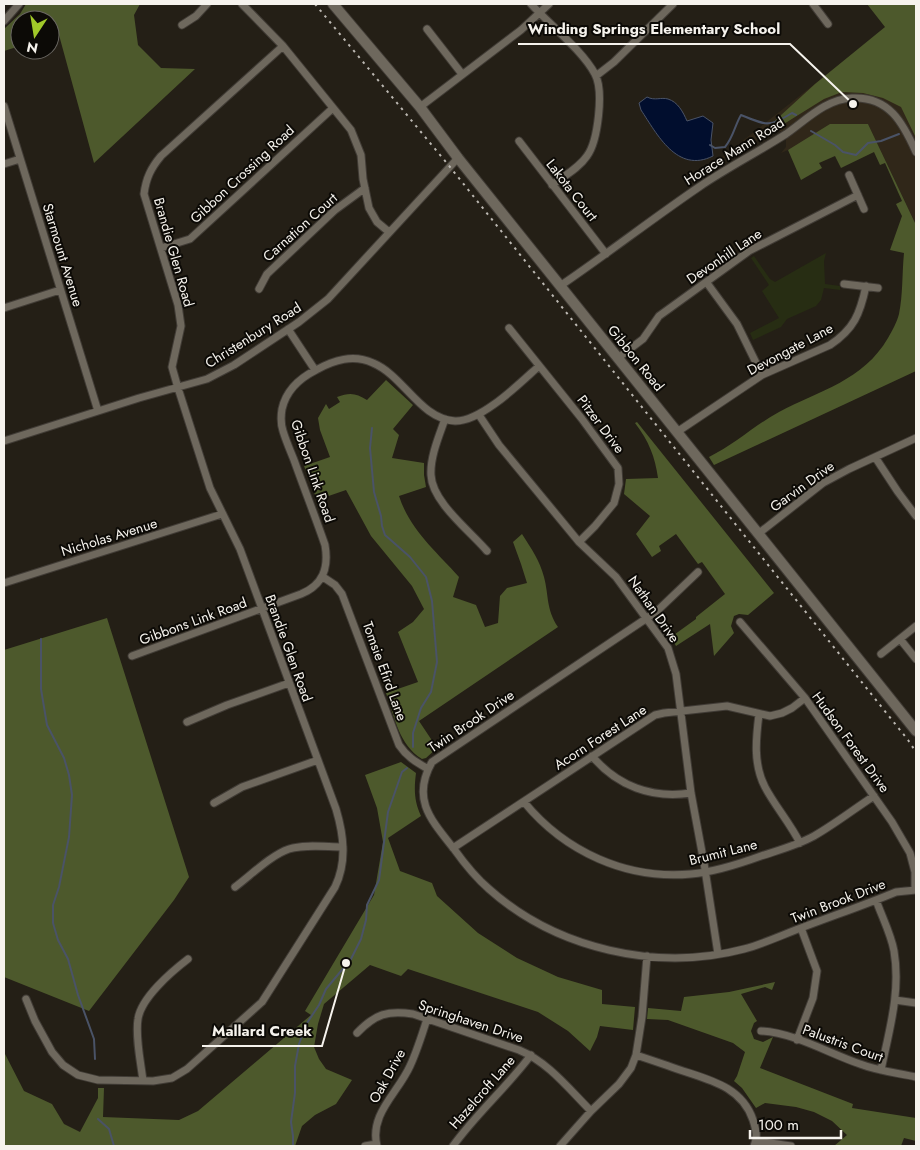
<svg xmlns="http://www.w3.org/2000/svg" width="920" height="1150" viewBox="0 0 920 1150" font-family="Jost,sans-serif">
  <style>
    .built { fill: #302719 }
    .green { fill: #272d13 }
    .forest { fill: #4d592c }
    .water { fill: #010e2e; stroke: #4a5367 }
    .lines { fill: none; stroke-linecap: round; stroke-linejoin: round }
    .stream { stroke: #4a5367; stroke-width: 2 }
    .minor-casing { stroke: #413c36; stroke-width: 9 }
    .secondary-casing { stroke: #413c36; stroke-width: 12 }
    .minor { stroke: #6e685d; stroke-width: 7 }
    .secondary { stroke: #6e685d; stroke-width: 10 }
    .rail { stroke: #bcb8b2; stroke-width: 2; stroke-dasharray: 2.5 5; stroke-linecap: butt }
    .labels { text-anchor: middle; dominant-baseline: central; stroke-width: 4; stroke-linejoin: round; paint-order: stroke }
    .street-label { font-size: 14px; fill: #f6f3ed; stroke: #0c0a06 }
    .leader { fill: none; stroke: #f6f3ed; stroke-width: 2 }
    .callout-dot { fill: #f6f3ed; stroke: #0c0a06; stroke-width: 2 }
    .callout-label { font-size: 15px; text-anchor: middle; font-weight: bold; fill: #f6f3ed; stroke: #0c0a06; stroke-width: 4; stroke-linejoin: round; paint-order: stroke }
  </style>
  <rect width="100%" height="100%" fill="#241f16"/>
  <path class="built" d="M916 4V225L868 124 795 147 781 153 786 147V137L780 131 771 130 765 133 761 138 712 165Z"/>
  <path class="green" d="M826 253 824 261 825 284 840 286V290L824 288 821 300 816 306 787 319 781 327 753 340 750 333 779 318 762 291 769 285 751 258 754 256 770 279 775 282Z"/>
  <path class="forest" d="M26 4H140L134 15 138 45 161 68 195 69 94 163 59 35 50 38V20H20V46L4 51V29L20 14Z
    M867 4H916V138L901 107 883 98 863 93 842 92 824 99 779 127H768L815 84 885 27Z
    M830 124H868L916 225V371L714 465 709 457C734 445 755 425 779 412 820 390 863 381 888 338 892 331 897 322 899 314 903 295 902 273 904 253L890 250 902 216 896 204 902 201 885 163 880 165 874 152 841 168 835 156 819 163 822 168 801 180 788 150Z
    M386 380 413 405 393 429 399 435 392 458 424 463V475L426 487 399 496C410 530 436 551 459 577L453 597 476 605 485 627 498 623 500 596 507 588 527 583 521 564 513 542 522 534C531 548 540 561 544 577 549 596 546 609 558 627L419 721 437 748 426 758 422 759C399 745 395 718 386 693L418 682 398 632 413 622 424 609 412 586 371 536 346 490 317 500 304 466 330 457 320 430 318 418 326 404 329 409 340 402 337 397C350 392 356 393 367 400Z
    M637 422 774 593 748 615 739 614 734 616 731 626 734 633 714 656 710 624 676 646 671 637 696 619V617L725 594 702 562 698 564 676 534 659 546 661 551 652 557 636 534 650 516 624 494 626 479 658 478C655 457 649 441 635 423Z
    M107 618 189 877 174 900 89 1011 4 977V650Z
    M401 762 416 773C414 789 414 801 421 816L388 838 400 871 432 883 437 896 478 933 517 958 558 977 602 990V1004L635 1007 633 1030 600 1026 597 1037 590 1051 568 1031 538 1012 408 969 401 976 370 965 324 1004 318 1024 314 1047 319 1059 326 1069 352 1080 336 1104 315 1115 302 1126 295 1146H4V1052L24 1091 52 1104 64 1124 80 1132 98 1098V1088H104L103 1117 179 1120 198 1111 311 1015 305 1011 374 895 383 842 377 808 365 775Z
    M775 982 772 990 765 987 741 994 757 1021 754 1023 751 1031 754 1039 763 1042 773 1037 760 1068 853 1104 852 1108 916 1118V1141L904 1138 901 1146H834L847 1135 832 1121 814 1112 796 1107 765 1103 756 1108 742 1088 734 1081 737 1076 745 1052 733 1043 668 1020 647 1019 648 1008 681 1011 684 997 729 992Z"/>
  <path class="water" d="M647 97C655 101 661 97 668 99 678 102 683 112 687 121L703 116 713 123 711 140 713 156C677 174 657 134 641 110L639 103Z"/>
  <g class="lines">
    <path class="stream" d="M811 131 835 145 843 152 856 155 868 143 881 141 899 134
      M710 145 715 148 725 147C733 138 735 125 741 115 766 125 768 128 792 113L796 115
      M372 428 370 448 374 492 381 516 382 526 385 535 410 557 426 577 432 601 437 662 431 692 421 708 413 733V747
      M41 639V689L47 725 64 758 69 775 72 795 69 837 59 887 53 905V923L58 940 68 959 78 995 94 1039 95 1059
      M98 1119 109 1129 114 1146
      M293 1146V1136L291 1122 295 1093V1066L299 1044 307 1023 319 1005 326 989 351 959 361 939 366 920 367 905 379 880 388 812 402 772 407 768"/>
    <g class="minor-casing">
      <path id="minor" d="M242 4 283 46 351 130 361 155 363 179 369 208 377 222 389 232
        M531 4C550 25 582 50 595 74 604 91 598 141 587 156 579 168 564 176 552 185
        M813 4 828 24
        M4 21 19 4
        M182 25 196 16 207 4
        M427 29 462 74
        M596 76 614 62 673 4
        M4 106 98 411
        M420 107 521 30 549 4
        M519 141 606 254
        M4 164 20 159
        M849 175 864 209
        M161 248 190 239 333 108
        M707 283 737 324 762 375
        M844 284 878 288
        M560 286C607 254 652 219 699 187 727 168 758 152 786 134 806 120 826 99 852 98 889 96 903 123 916 152
        M259 289 267 274 335 210 365 188
        M4 308 60 290
        M509 328 582 419 618 468 619 484 614 503 595 526 579 542
        M288 329 315 370
        M618 358 643 339 659 316 749 251 858 195
        M479 415 499 445 579 542 616 577 668 648 676 674 691 793 704 863 718 954
        M445 419C439 436 430 457 431 475 432 502 470 531 487 551
        M677 432 762 375 830 345C854 329 860 314 866 286
        M4 441 139 398 207 379 234 365 299 322 328 299 458 158
        M875 457 898 492 916 516
        M758 534 823 483 849 469 916 438
        M698 572 656 612 432 762C411 799 431 820 454 849 464 863 475 877 489 889 556 949 657 972 744 949 763 944 782 935 801 928 832 916 865 905 896 892L916 890
        M323 577 335 585 342 594 399 745C407 757 416 762 428 769
        M4 583 222 514
        M740 622 805 698 892 822 910 853 915 872V890
        M900 639 916 659
        M881 654 916 626
        M132 656 301 594C323 585 329 568 325 545 315 516 304 488 294 460 290 450 286 441 283 431 281 425 281 415 282 409 286 391 300 378 316 370 334 360 353 354 373 363 404 376 420 419 455 421 481 422 520 383 539 366
        M759 714C756 738 753 764 765 787 775 806 790 823 800 843
        M187 722 227 705 289 683
        M592 756C617 786 652 799 691 793
        M524 802C565 852 627 880 691 874 715 872 739 864 761 856 779 850 798 845 814 836 835 824 854 809 874 796
        M214 803 242 787 318 760
        M453 848 655 715 664 713 727 706 770 716 782 713 792 708 805 698
        M235 887C250 876 271 855 289 849 305 844 326 847 343 847
        M876 900C882 917 891 934 894 951 901 992 889 1031 881 1070
        M26 999 35 1021 52 1052 63 1065 78 1075 98 1080 153 1081 172 1078 187 1069 262 1002 335 887C347 862 344 836 336 809L240 549 210 488 178 388 172 367 181 326 178 305 144 194C146 178 151 168 161 156L283 46
        M895 1000 916 1003
        M761 1031C795 1033 828 1053 860 1064 878 1071 898 1073 916 1077
        M357 1033C375 1014 388 1010 413 1014L519 1050C548 1062 569 1089 591 1111
        M797 1040 813 998 817 971 801 928
        M636 1055C651 1060 666 1065 680 1070 710 1080 742 1087 753 1120 756 1130 758 1136 754 1146
        M143 1081C141 1063 135 1037 138 1019 141 998 171 972 188 959
        M756 1141 791 1146
        M365 1146 376 1144
        M377 1146C369 1114 398 1093 410 1066 417 1051 422 1035 427 1019
        M453 1146C476 1114 507 1087 531 1055
        M560 1146 591 1111 619 1084 631 1068 636 1055 642 1017 647 956"/>
    </g>
    <g class="secondary-casing">
      <path id="secondary" d="M333 4 420 107 458 158 916 731"/>
    </g>
    <use href="#minor" class="minor"/>
    <use href="#secondary" class="secondary"/>
    <path class="rail" d="M315 4 450 167 908 740 916 752"/>
  </g>
  <g class="labels">
    <g class="street-label">
      <text transform="translate(734 151) rotate(-32)">Horace Mann Road</text>
      <text transform="translate(242 174) rotate(-43)">Gibbon Crossing Road</text>
      <text transform="translate(572 190) rotate(52)">Lakota Court</text>
      <text transform="translate(300 227) rotate(-42)">Carnation Court</text>
      <text transform="translate(174 252) rotate(74)">Brandie Glen Road</text>
      <text transform="translate(63 255) rotate(73)">Starmount Avenue</text>
      <text transform="translate(724 256) rotate(-34)">Devonhill Lane</text>
      <text transform="translate(253 335) rotate(-32)">Christenbury Road</text>
      <text transform="translate(790 349) rotate(-28)">Devongate Lane</text>
      <text transform="translate(636 358) rotate(51)">Gibbon Road</text>
      <text transform="translate(601 424) rotate(53)">Pitzer Drive</text>
      <text transform="translate(313 471) rotate(71)">Gibbon Link Road</text>
      <text transform="translate(802 486) rotate(-36)">Garvin Drive</text>
      <text transform="translate(109 537) rotate(-17)">Nicholas Avenue</text>
      <text transform="translate(654 609) rotate(55)">Nathan Drive</text>
      <text transform="translate(193 621) rotate(-20)">Gibbons Link Road</text>
      <text transform="translate(289 648) rotate(70)">Brandie Glen Road</text>
      <text transform="translate(385 671) rotate(70)">Tomsie Efird Lane</text>
      <text transform="translate(471 721) rotate(-34)">Twin Brook Drive</text>
      <text transform="translate(600 737) rotate(-33)">Acorn Forest Lane</text>
      <text transform="translate(851 742) rotate(54)">Hudson Forest Drive</text>
      <text transform="translate(723 852) rotate(-14)">Brumit Lane</text>
      <text transform="translate(838 901) rotate(-21)">Twin Brook Drive</text>
      <text transform="translate(471 1021) rotate(18)">Springhaven Drive</text>
      <text transform="translate(843 1043) rotate(20)">Palustris Court</text>
      <text transform="translate(387 1076) rotate(-61)">Oak Drive</text>
      <text transform="translate(482 1092) rotate(-49)">Hazelcroft Lane</text>
    </g>
  </g>
  <path class="leader" d="M853 104L790 44H518M346 963L322 1046H202"/>
  <g class="callout-dot">
    <circle cx="853" cy="104" r="5"/>
    <circle cx="346" cy="963" r="5"/>
  </g>
  <g class="callout-label">
    <text x="654" y="34">Winding Springs Elementary School</text>
    <text x="262" y="1036">Mallard Creek</text>
  </g>
  <rect width="920" height="1150" fill="none" stroke="#f6f3ed" stroke-width="10"/>
  <g transform="translate(35 35) rotate(192)"><circle r="24" fill="#0c0a06" stroke="#6a6762"/>
  <path d="M0-4L9 19L0 12L-9 19Z" fill="#a1c929"/>
  <text y="-8" font-size="14" font-weight="bold" text-anchor="middle" fill="#f6f3ed">N</text>
  </g>
  <path d="M750 1130v8h91v-8" fill="none" stroke="#f6f3ed" stroke-width="2.5"/>
  <text x="758" y="1130" font-size="15" fill="#f6f3ed" stroke="#0c0a06" stroke-width="4" paint-order="stroke">100 m</text>
</svg>
